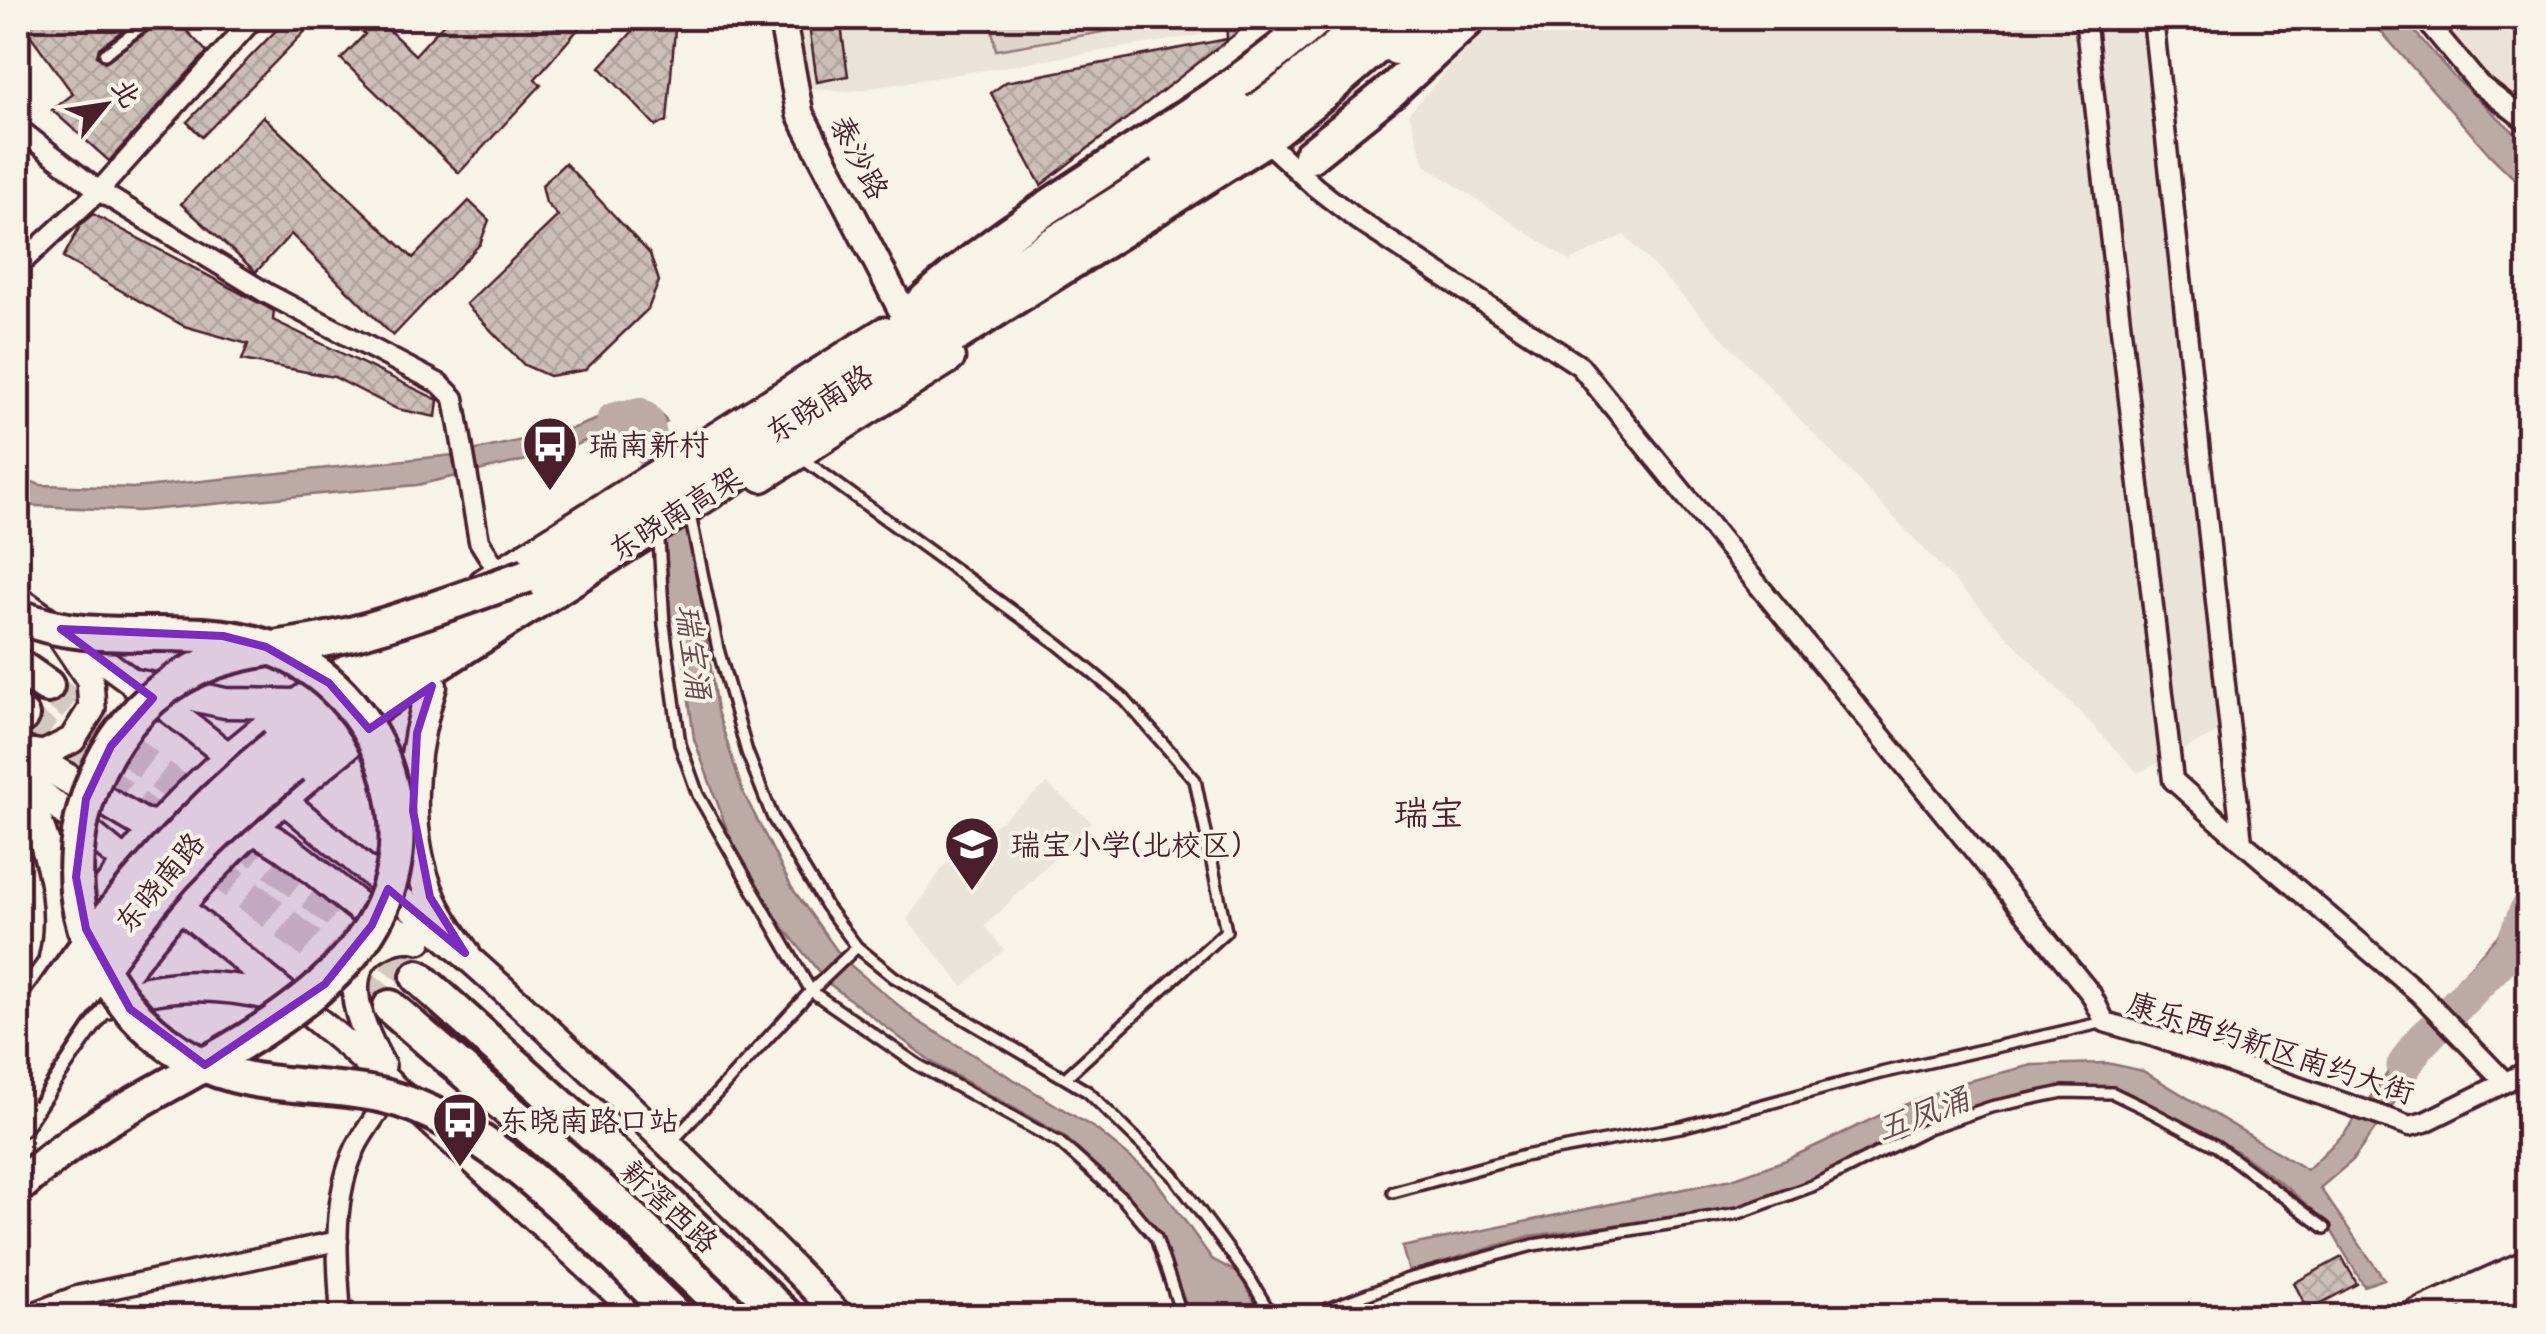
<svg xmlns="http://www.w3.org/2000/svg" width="2546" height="1334" viewBox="0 0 2546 1334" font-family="'Patrick Hand','LXGW WenKai TC',sans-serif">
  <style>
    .built { fill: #eae3da }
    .pitch { fill: #ded4cc; stroke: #947a7c; stroke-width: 2.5 }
    .water { fill: #bcaaa7; stroke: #8e7275; stroke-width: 2.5 }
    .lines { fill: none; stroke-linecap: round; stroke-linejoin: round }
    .river { stroke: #bcaaa7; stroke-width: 35 }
    .building { fill: url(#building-cross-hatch); stroke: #4a1f2b; stroke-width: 2.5 }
    .highway-tunnel { stroke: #d4c9c2; stroke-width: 32; stroke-dasharray: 32 16; stroke-linecap: butt }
    .lane-casing { stroke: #4a1f2b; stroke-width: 16 }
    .street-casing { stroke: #4a1f2b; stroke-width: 25 }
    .secondary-casing { stroke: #4a1f2b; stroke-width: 32 }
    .primary-casing { stroke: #4a1f2b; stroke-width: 35 }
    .highway-casing { stroke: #4a1f2b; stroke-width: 40 }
    .lane { stroke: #f7f3e8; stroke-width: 9 }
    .street { stroke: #f7f3e8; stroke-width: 18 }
    .secondary { stroke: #f7f3e8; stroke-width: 25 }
    .primary { stroke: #f7f3e8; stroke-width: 28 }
    .highway { stroke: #f7f3e8; stroke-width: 32 }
    .highway-bridge-casing { stroke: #4a1f2b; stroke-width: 40; stroke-linecap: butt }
    .highway-bridge { stroke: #f7f3e8; stroke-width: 32 }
    .marked { fill: #7b2cbf; fill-opacity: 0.2; stroke: #7b2cbf; stroke-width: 8; stroke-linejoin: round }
    .labels { text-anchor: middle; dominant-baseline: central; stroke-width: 8; stroke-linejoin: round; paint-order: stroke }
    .street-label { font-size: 30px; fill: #4a1f2b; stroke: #f7f3e8 }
    .poi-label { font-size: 30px; fill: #4a1f2b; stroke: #f7f3e8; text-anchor: start }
    .water-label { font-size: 32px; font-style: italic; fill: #6c4950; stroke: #f7f3e8 }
    .quarter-label { font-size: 35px; fill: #4a1f2b; stroke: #f7f3e8 }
  </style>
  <defs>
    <pattern id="building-cross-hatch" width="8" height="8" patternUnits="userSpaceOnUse" patternTransform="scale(2.5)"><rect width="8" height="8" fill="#ccbfb9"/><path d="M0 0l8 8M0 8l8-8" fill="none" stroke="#b1a49f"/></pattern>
  </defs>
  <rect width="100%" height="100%" fill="#f7f3e8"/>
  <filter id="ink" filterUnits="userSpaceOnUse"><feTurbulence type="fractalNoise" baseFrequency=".01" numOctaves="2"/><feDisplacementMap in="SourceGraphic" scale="20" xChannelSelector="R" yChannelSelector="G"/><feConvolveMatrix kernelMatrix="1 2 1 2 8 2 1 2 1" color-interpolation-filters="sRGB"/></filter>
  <g filter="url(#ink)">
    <path class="built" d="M793 18H1219L1220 32 846 92 807 88Z
      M1494 18H2153L2230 726 2138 773 1624 235 1570 261 1425 165 1409 113Z
      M2427 18H2528V79L2502 102Z
      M1047 784 1092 822 985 926 1004 950 963 986 907 920 944 866Z"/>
    <path class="pitch" d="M990 18H1174V20L996 50Z"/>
    <path class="water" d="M2369 18H2403L2454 77 2528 145V192L2491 156Z
      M638 404 655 407 667 422 641 439 630 423 553 454 417 485 138 511 18 505V477L41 485 134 488 454 455 568 430Z
      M695 560 717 711 743 792 792 888 843 959 916 1020 1097 1130 1152 1175 1212 1259 1238 1273 1263 1316H1190L1159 1233 1128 1196 1064 1136 933 1063 827 982 768 908 732 843 694 739 672 572Z
      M2528 882V927L2471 999 2457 981 2508 924Z
      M2427 1018 2441 1038 2352 1161 2320 1188 2384 1279 2364 1286 2327 1223 2289 1189 2237 1151 2115 1088H2063L1991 1102 1926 1123 1811 1182 1739 1209 1530 1236 1409 1272 1402 1247 1732 1179 1786 1160 1887 1112 1957 1084 2032 1065 2107 1063 2143 1071 2307 1170 2344 1134Z"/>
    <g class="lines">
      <path class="river" d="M614 420 639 415 646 421 684 579 688 614
        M2404 1066 2417 1046 2511 949 2528 907"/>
    </g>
    <path class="building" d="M18 18H140L99 48 97 56 105 62 158 24 161 18H186L182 26 207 52 109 161 52 110 73 94Z
      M288 18H318L202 137 187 122Z
      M348 18H376L415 55 449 18H588L535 79 541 85 459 173 341 59 365 34Z
      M645 18H676L667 121 656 126 600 67Z
      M808 18H840L848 76 817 82Z
      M1226 18H1256L1041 185 991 93 1006 82 1227 39Z
      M263 116 413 258 469 201 489 220 480 244 393 336 291 234 256 272 181 204Z
      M565 163 650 254 659 281 648 309 585 370 549 376 524 365 466 304 558 216 546 203 542 185Z
      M93 214 274 311 273 320 438 400 436 417 397 409 334 377 242 360 248 344 184 326 63 258 81 224Z
      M2342 1257 2357 1284 2308 1310 2294 1283Z"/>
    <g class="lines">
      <path class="highway-tunnel" d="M47 686 418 977
        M22 716 390 1007"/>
      <g class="lane-casing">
        <path id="lane" d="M105 54 153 18
          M800 457 1059 645 1124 699 1195 780 1226 931 1065 1078
          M691 520 718 649 747 752 773 818 826 906 857 947 894 977 1088 1092 1173 1175 1250 1279 1272 1316
          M659 541 664 625 680 744 698 795 811 991 918 1065 1060 1143 1123 1199 1156 1238 1182 1316
          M670 1144 811 991 857 947
          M1393 1192 1524 1156 1681 1127 1881 1073 2105 1022
          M1309 1316 1408 1279 1533 1245 1739 1213 1812 1186 1928 1128 1991 1107 2063 1092 2113 1093 2142 1107 2216 1146 2325 1228"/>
      </g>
      <g class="street-casing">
        <path id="street" d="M2085 18 2173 780 2242 842 2153 18
          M2424 18 2479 84 2528 122
          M18 128 99 191 266 293 440 384 454 398 479 541 499 573
          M1273 148 1315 187 1356 219 1580 366 2091 994 2105 1022 2152 1036 2410 1126 2425 1122 2528 1071
          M18 266 99 191 254 18
          M2242 842 2420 994 2504 1081
          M25 1316 77 1296 338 1241
          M341 1316C337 1261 331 1199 356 1147 365 1129 379 1112 390 1095"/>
      </g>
      <g class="secondary-casing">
        <path id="secondary" d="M782 18 800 114 906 318
          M18 599C316 808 587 1055 840 1316
          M20 751 44 754 72 740 92 708 90 680 63 640
          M18 774 351 1048 641 1316
          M382 1066C364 1033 333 970 381 946 393 940 407 936 419 940
          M2411 1316 2528 1263
          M2471 1316 2528 1290"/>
      </g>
      <g class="primary-casing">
        <path id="primary" d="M1396 50 1432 18
          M1165 154 1238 107
          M762 477 950 358
          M484 583 884 332
          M135 684 225 703 296 704
          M432 686C410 754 403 833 432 900 440 919 453 936 465 953
          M18 749 142 823 170 828
          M18 780C45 832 68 899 54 958
          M236 825C293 835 347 913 409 937
          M106 1004C168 978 230 984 294 1001
          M18 1013C61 955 99 895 146 840 223 750 322 683 422 621
          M18 1122C110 980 218 845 352 741"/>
      </g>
      <g class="highway-casing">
        <path id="highway" d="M1310 156 1391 91 1470 18
          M906 318C1029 200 1190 131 1318 18
          M18 666 47 686
          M18 713 22 716
          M276 745 331 703 400 656 1213 143 1276 97 1372 18
          M293 766 411 681 1259 143 1327 90 1410 18
          M418 977 664 1199 786 1316
          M390 1007 618 1205 733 1316"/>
      </g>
      <use href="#lane" class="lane"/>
      <use href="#street" class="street"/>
      <use href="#secondary" class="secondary"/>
      <use href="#primary" class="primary"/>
      <use href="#highway" class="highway"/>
      <g class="highway-bridge-casing">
        <path id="highway-bridge" d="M527 576C472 595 417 616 362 631 314 645 261 646 214 662 120 696 69 795 77 891 84 960 132 1027 192 1059 252 1092 320 1081 384 1096 495 1123 595 1239 676 1316
          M18 616C105 654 205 612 291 657 343 684 381 735 392 792 430 975 224 1047 102 1123 72 1142 44 1163 18 1187
          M18 1045C94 929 168 834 276 745
          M18 1092C66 1017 116 941 175 875 212 836 252 800 293 766"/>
      </g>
      <use href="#highway-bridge" class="highway-bridge"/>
    </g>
  </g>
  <path class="marked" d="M61 629 223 636 266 647 329 683 369 729 432 686 417 733 413 811 430 897 465 953 388 889 372 925 325 984 205 1065 130 1009 86 929 76 877 86 799 111 746 153 698Z"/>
  <defs>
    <g id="bus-pin" transform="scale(2.875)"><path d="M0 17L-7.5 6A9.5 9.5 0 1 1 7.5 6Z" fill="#4a1f2b" stroke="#f7f3e8"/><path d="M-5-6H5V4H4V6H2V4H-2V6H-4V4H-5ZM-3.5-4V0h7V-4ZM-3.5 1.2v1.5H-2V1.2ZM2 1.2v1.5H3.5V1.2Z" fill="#fff"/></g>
    <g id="school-pin" transform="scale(2.875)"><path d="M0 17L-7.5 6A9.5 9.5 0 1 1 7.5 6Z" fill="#4a1f2b" stroke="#f7f3e8"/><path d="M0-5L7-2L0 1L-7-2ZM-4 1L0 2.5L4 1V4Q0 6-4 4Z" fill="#fff"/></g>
  </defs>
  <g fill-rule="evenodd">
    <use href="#bus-pin" x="550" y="444"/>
    <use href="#school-pin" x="972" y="844"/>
    <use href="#bus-pin" x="460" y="1120"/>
  </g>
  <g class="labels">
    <g class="street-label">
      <text transform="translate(860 157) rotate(62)">泰沙路</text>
      <text transform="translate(819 403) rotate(-32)">东晓南路</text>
      <text transform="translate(675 513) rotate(-32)">东晓南高架</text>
      <text transform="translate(159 882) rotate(-50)">东晓南路</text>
      <text transform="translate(2271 1047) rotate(18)">康乐西约新区南约大街</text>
      <text transform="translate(670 1206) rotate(43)">新滘西路</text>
    </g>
    <g class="poi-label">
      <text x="589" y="444">瑞南新村</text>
      <text x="1011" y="844">瑞宝小学(北校区)</text>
      <text x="499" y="1120">东晓南路口站</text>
    </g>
    <g class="water-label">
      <text transform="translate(694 652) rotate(83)">瑞宝涌</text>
      <text transform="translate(1923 1113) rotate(-20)">五凤涌</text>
    </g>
    <g class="quarter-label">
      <text x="1429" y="812">瑞宝</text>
    </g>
  </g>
  <rect width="2546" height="1334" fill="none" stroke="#f7f3e8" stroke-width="60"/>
  <rect x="30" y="30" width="2486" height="1274" fill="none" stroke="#4a1f2b" stroke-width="4" filter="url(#ink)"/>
  <g transform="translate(105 105) rotate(60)" stroke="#f7f3e8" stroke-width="8" paint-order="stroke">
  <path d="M0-8L18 38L0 25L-18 38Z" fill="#4a1f2b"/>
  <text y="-15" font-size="28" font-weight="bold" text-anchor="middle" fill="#4a1f2b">北</text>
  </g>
</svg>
